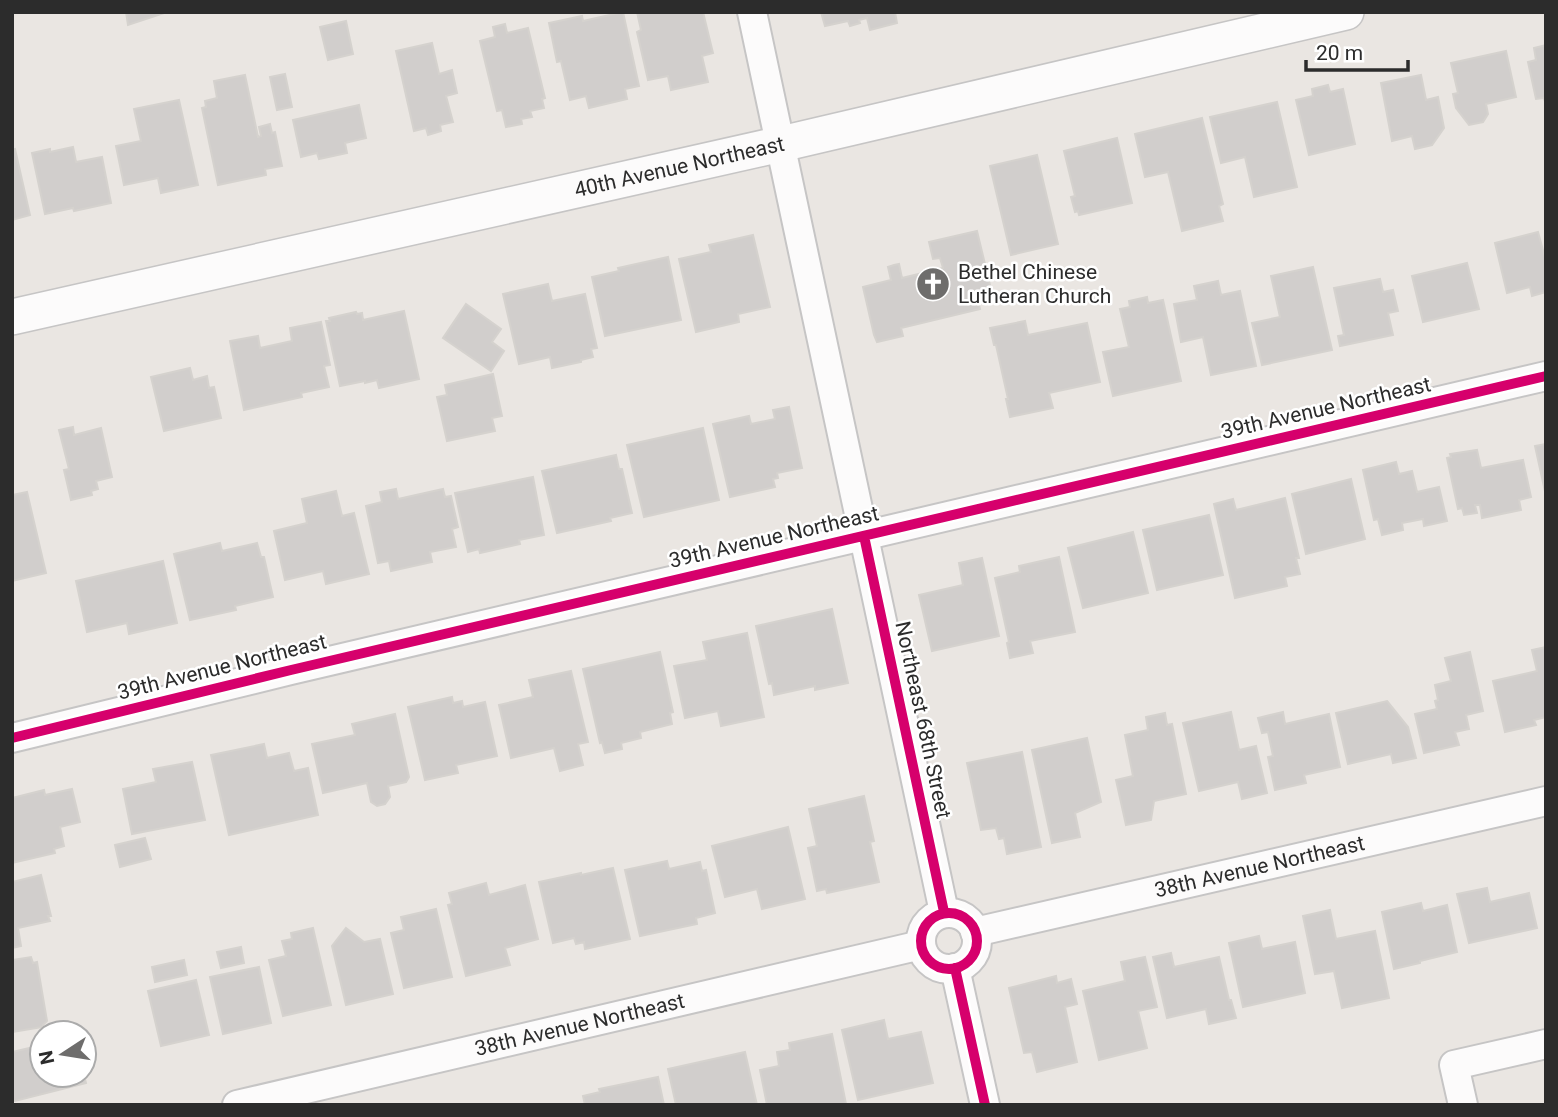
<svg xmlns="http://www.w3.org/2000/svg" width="1558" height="1117" viewBox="0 0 1558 1117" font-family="Roboto,sans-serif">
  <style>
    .building { fill: #d1cecc; stroke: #d5d2ce; stroke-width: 2 }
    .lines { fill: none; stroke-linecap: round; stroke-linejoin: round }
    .minor-casing { stroke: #c6c5c5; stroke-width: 32 }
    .tertiary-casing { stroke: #c6c5c5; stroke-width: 38 }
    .minor { stroke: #fcfbfb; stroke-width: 28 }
    .tertiary { stroke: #fcfbfb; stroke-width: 35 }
    .cycleway-casing { stroke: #fff; stroke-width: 15 }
    .cycleway { stroke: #d6006c; stroke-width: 10 }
    .labels { text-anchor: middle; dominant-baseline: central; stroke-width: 5; stroke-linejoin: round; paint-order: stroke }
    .street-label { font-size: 21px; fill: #2c2c2c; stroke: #fff }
    .poi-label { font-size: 21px; fill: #2c2c2c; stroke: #fff; text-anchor: start }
  </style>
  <rect width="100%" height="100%" fill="#eae6e2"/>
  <path class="building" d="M126 12H167L128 25Z
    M623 12 639 86 625 89 627 99 589 108 586 96 570 100 561 61 557 62 549 23 582 16 583 21Z
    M637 12H703L713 53 702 56 708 82 671 90 668 76 648 80 637 32 641 30Z
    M821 12H895L897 23 870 30 867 18 859 20 860 23 850 26 848 21 825 26Z
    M346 21 353 54 328 60 320 27Z
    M505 24 507 33 528 28 545 98 542 99 544 108 530 111 532 117 521 119 522 124 506 127 502 110 497 111 480 41 495 37 493 27Z
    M432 43 439 74 452 70 457 93 446 96 453 122 440 125 441 131 428 135 426 128 414 131 396 51Z
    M1546 45V105L1544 98 1536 99 1528 62 1536 60 1534 48Z
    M1506 51 1516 97 1486 104 1488 114 1483 122 1469 125 1456 108 1453 94 1458 93 1451 63Z
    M285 74 292 107 277 110 270 77Z
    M245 75 258 137 261 136 259 127 270 124 272 133 275 132 282 166 265 169 266 175 218 185 202 108 206 107 205 101 217 98 214 81Z
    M1421 75 1426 100 1438 97 1444 128 1432 145 1415 149 1412 136 1392 141 1381 83Z
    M1328 85 1330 92 1343 89 1355 144 1309 155 1296 100 1313 96 1312 89Z
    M179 100 198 185 161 193 158 178 124 185 116 146 141 141 134 109Z
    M1277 102 1297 187 1254 197 1245 157 1221 163 1210 117Z
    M359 105 366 138 345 143 347 153 319 159 317 153 301 157 293 120Z
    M1202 118 1223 204 1219 206 1223 221 1182 231 1168 172 1145 177 1135 134Z
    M1117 138 1132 203 1079 215 1078 211 1075 212 1071 197 1075 196 1064 151Z
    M73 147 76 162 102 157 111 203 74 211 73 208 45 214 32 153 50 149V152Z
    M15 149 30 215 12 220V150Z
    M1037 155 1058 244 1011 255 990 166Z
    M977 231 991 289 976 292 980 309 901 328 903 336 877 342 874 335 863 287 891 280 888 267 894 265 899 264 902 278 943 268 940 258 933 259 929 242Z
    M1538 232 1546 261V292L1532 296 1530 287 1507 293 1495 243Z
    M753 235 770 307 738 314 739 322 696 332 679 259 711 252 709 245Z
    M668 257 681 320 605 336 592 277 619 271 618 268Z
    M1467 263 1479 309 1423 322 1412 276Z
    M1313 267 1332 350 1262 365 1252 323 1280 317 1271 276Z
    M1380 279 1383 292 1393 290 1398 311 1388 313 1393 335 1340 346 1338 336 1344 335 1334 288Z
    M1218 281 1221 295 1240 291 1256 366 1211 375 1203 337 1181 342 1174 304 1197 300 1194 286Z
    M548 284 552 301 585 294 597 348 591 349 593 357 581 360V362L552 368 550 357 519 364 503 294Z
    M1147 297 1148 303 1163 300 1181 381 1113 396 1103 352 1129 347 1120 309 1130 307 1129 301Z
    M466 304 501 329 492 342 504 351 491 371 443 338Z
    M404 311 419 379 379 388 377 380 365 383V381L340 386 326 321H330L329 318 356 312 357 314 362 313 363 320Z
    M1025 321 1028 335 1087 323 1100 382 1049 393 1053 408 1010 417 1006 399H1008L996 345H994L990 328Z
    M321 322 330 365 324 366 329 387 301 393 302 397 244 410 230 341 258 336 260 348 292 341 290 328Z
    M190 368 193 380 207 376 209 388 214 387 221 418 164 431 151 377Z
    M493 374 502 416 492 418 495 431 447 441 437 397 447 395 445 385Z
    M789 407 802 468 777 473 778 478 773 479 775 487 730 497 713 424 749 416 751 424 775 419 773 410Z
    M73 427 74 435 101 428 112 477 96 481 98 489 91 491 92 495 71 500 64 470 69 469 59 430Z
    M703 428 719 500 644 517 627 445Z
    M1546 444V496L1535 446Z
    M1477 450 1481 468 1523 460 1531 497 1519 500 1521 510 1482 518 1480 505H1475L1477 513 1464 515 1462 508 1458 509 1447 458 1451 457 1450 454Z
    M616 455 619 469H622L632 513 610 518 611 521 557 533 542 471Z
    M1396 462 1399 474 1412 471 1417 492 1439 487 1447 521 1424 526 1423 519 1402 523 1403 530 1382 535 1378 519 1374 520 1363 470Z
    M533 477 544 535 519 540 520 544 480 553 479 549 468 552 455 493Z
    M1351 479 1365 539 1306 554 1292 494Z
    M396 489 398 499 443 489 445 497 451 496 458 527 452 529 456 547 430 552 432 562 391 571 389 561 378 563 366 506 382 502 380 492Z
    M336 491 342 516 354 513 369 574 326 584 323 571 285 580 274 531 307 523 302 499Z
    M27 492 46 573 12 581V495Z
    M1285 498 1299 558H1296L1300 574 1285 577 1287 586 1235 598 1214 504 1233 499 1236 510Z
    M1209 515 1223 575 1157 590 1143 530Z
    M1133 532 1148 593 1083 608 1068 548Z
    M220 543 222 551 257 543 261 557H264L273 597 235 606 236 610 190 620 174 554Z
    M1059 557 1075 632 1030 641 1033 653 1010 658 1007 643 1009 642 995 578 1020 572 1019 566Z
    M982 558 999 636 932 651 919 595 963 585 959 563Z
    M163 561 177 623 129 634 127 623 87 632 76 581Z
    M832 609 848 683 815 690V686L774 695 772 683 769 684 756 626Z
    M747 633 764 717 721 726 718 711 685 718 674 666 707 660 703 642Z
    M1546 647V717L1534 720 1536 725 1505 732 1493 681 1537 671 1532 650Z
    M660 652 673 712 670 713 672 724 640 732 641 738 621 743 622 749 605 753 602 742 600 743 583 669Z
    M1470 652 1483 711 1466 715 1469 729 1455 732 1459 745 1424 753 1415 714 1437 709 1435 701 1438 700 1435 685 1451 681 1445 658Z
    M571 671 588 742 578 744 583 765 560 771 554 748 511 758 499 705 533 697 529 680Z
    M452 697 453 703 462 701 463 707 485 702 497 756 456 765 458 773 425 780 408 707Z
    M1387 701 1408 727 1416 758 1393 763 1391 754 1348 764 1336 713Z
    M1231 712 1239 750 1256 746 1267 793 1242 799 1238 782 1199 791 1183 723Z
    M1283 712 1285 724 1329 714 1340 767 1304 775 1306 783 1275 790 1268 757 1273 756 1268 732 1262 733 1258 718Z
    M1165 713 1167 725 1172 724 1186 794 1154 801 1151 820 1126 825 1116 780 1133 776 1125 735 1148 730 1146 717Z
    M395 714 409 777 406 782 388 786 390 797 385 804 377 806 371 802 367 783 323 793 312 744 355 735 352 724Z
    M1087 738 1101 802 1075 813 1080 837 1052 843 1032 750Z
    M264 744 267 758 289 753 294 771 308 768 318 815 229 835 211 755Z
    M1022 752 1041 847 1007 854 1004 838 999 839 996 828 981 830 967 763Z
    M192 762 205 820 132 834 123 789 156 782 153 769Z
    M72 789 80 822 60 827 64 846 54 849 55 853 12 863V798L44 790 45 795Z
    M864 796 874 841 870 842 879 882 827 893 826 889 817 891 808 848 817 846 809 809Z
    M788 827 805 899 762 909 757 889 725 897 712 846Z
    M145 838 151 859 120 867 115 845Z
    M667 861 669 869 700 862 702 871 706 870 715 913 696 918 697 924 640 936 625 870Z
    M613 868 630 939 585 949 584 942 576 944 574 938 553 943 539 882 581 873V875Z
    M41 875 51 916H48L50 921 18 928 21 946 12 948V882Z
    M486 883 489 895 525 885 538 939 505 948 510 965 466 976 448 905 452 904 449 893Z
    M1487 888 1490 902 1529 893 1537 928 1469 943 1457 894Z
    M1421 903 1423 911 1447 905 1457 952 1420 961V963L1394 969 1382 912Z
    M436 909 452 977 404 988 391 933 404 930 401 917Z
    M1330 910 1336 939 1375 931 1389 998 1342 1008 1334 971 1315 974 1303 916Z
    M313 928 331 1005 283 1016 269 960 286 956 282 941 292 939 291 933Z
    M346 928 364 942 380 939 393 994 346 1005 332 946Z
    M1259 936 1262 949 1295 942 1305 993 1243 1007 1229 943Z
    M241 947 244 963 221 968 217 952Z
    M1171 953 1174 967 1219 957 1229 1000H1231L1236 1018 1209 1024 1206 1009 1167 1018 1153 957Z
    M31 957 33 963 37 962 47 1021 43 1025V1027L12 1032V960Z
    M1145 957 1157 1007 1138 1011 1147 1048 1099 1060 1083 991 1125 981 1121 962Z
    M184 960 187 975 155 982 152 967Z
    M259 967 271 1023 223 1034 210 977Z
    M1056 976 1057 983 1071 979 1077 1004 1065 1007 1077 1062 1037 1072 1032 1052 1024 1053 1009 988Z
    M196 980 209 1035 161 1046 148 991Z
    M884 1020 888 1039 921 1032 933 1083 858 1100 842 1030Z
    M832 1034 846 1104 767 1105 760 1070 779 1066 777 1052 790 1050 789 1043Z
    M42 1045V1075H84L86 1083 15 1101 12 1099V1052Z
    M745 1052 757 1105H676L668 1069Z
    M658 1077 664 1105H585L583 1096 600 1092 599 1089Z"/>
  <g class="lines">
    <g class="minor-casing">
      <g id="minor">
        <path d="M752 12 944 912"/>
        <path d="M12 738 291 670 1546 376"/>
        <circle cx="949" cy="941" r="28"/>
        <path id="s1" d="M975 932 1546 801"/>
        <path d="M955 968 985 1105"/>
        <path id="s2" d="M237 1105 921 945"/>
        <path d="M1463 1105 1454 1065 1546 1044"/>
      </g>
    </g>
    <g class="tertiary-casing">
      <g id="tertiary">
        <path id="s3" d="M12 317 781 144 1346 12"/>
      </g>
    </g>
    <use href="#minor" class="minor"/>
    <use href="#tertiary" class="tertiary"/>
    <g class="cycleway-casing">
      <path id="cycleway" d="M864 536 944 912
        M12 738 291 670 1546 376
        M921 941a28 28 0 1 1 56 0a28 28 0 1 1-56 0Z
        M955 968 985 1105"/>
    </g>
    <use href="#cycleway" class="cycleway"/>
  </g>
  <defs>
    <g id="church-disc" transform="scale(1.75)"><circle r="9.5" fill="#6e6d6c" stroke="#fff"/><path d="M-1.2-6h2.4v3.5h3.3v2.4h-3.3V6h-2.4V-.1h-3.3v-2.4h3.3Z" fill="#fff"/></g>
  </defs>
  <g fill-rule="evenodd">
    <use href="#church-disc" x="933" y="284"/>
  </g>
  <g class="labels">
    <g class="street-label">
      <text stroke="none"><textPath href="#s3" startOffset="684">40th Avenue Northeast</textPath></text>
      <text transform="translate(1326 408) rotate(-13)">39th Avenue Northeast</text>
      <text transform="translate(774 537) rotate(-13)">39th Avenue Northeast</text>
      <text transform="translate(222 667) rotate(-14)">39th Avenue Northeast</text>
      <text transform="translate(923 720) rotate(78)">Northeast 68th Street</text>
      <text stroke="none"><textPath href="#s1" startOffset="292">38th Avenue Northeast</textPath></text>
      <text stroke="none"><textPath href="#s2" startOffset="352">38th Avenue Northeast</textPath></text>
    </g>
    <g class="poi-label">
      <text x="958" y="272">Bethel Chinese<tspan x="958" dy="24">Lutheran Church</tspan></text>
    </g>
  </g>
  <rect width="1558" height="1117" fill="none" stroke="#2c2c2c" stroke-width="28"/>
  <g transform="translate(63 1054) rotate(258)"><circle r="33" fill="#ffffff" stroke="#ababab" stroke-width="2"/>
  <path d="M0-5L12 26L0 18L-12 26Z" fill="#6e6d6c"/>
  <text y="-10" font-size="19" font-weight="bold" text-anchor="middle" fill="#2c2c2c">N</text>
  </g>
  <path d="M1306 60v10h102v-10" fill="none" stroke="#2c2c2c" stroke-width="3.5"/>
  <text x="1316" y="60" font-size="21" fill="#2c2c2c" stroke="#ffffff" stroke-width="5" paint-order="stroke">20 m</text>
</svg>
